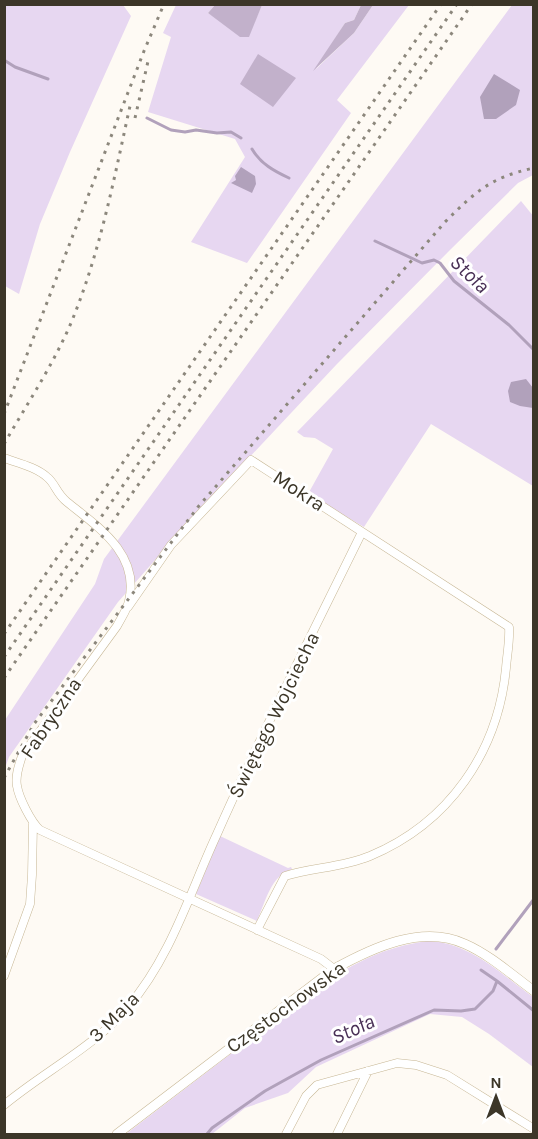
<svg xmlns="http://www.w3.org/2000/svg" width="538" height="1139" viewBox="0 0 538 1139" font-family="Karla,sans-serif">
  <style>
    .green { fill: #e7d7f1 }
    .forest { fill: #c2b1cb }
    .water { fill: #b1a1bb }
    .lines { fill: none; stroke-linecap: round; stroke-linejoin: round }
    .stream { stroke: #b1a1bb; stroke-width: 3 }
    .minor-casing { stroke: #c7b795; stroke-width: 9 }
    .tertiary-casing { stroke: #c7b795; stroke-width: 10 }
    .minor { stroke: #fff; stroke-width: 8 }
    .tertiary { stroke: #fff; stroke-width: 9 }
    .rail { stroke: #8c877c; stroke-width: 3; stroke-dasharray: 3 6; stroke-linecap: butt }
    .labels { text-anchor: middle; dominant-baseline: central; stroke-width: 6; stroke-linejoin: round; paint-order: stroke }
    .street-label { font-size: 20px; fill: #3c3628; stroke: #fff }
    .water-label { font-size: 21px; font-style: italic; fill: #493056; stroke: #fff }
  </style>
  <rect width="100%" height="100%" fill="#fefaf4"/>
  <path class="green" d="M5 4 123 5 131 16 70 152 40 224 19 294 5 286Z
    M176 5H215L208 13 248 37 262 5H361L354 20 345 23 316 69 354 33 373 5H409L337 100 351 113 247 263 191 242 245 157 235 139 148 112 171 37 163 33Z
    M512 5H533V175L518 183 451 249 337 364 186 525 118 602 9 757 5 768V720L95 584 104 559Z
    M521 201 534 217 533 486 431 424 364 527 308 494 333 449 315 438 304 437 297 432Z
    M220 836 288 868 291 867 292 869C271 875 265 903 257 921L196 894Z
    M426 941C468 941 501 974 533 997V1067L489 1034 462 1017 430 1014 316 1067 288 1093 245 1108 212 1134H126L322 984C358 961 383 948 426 941Z"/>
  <path class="forest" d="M215 5H262L249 37H240L208 13Z
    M361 5H373L354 33 313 71 345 23 354 20Z
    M258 54 296 78 273 107 240 84Z"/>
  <path class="water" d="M494 74 520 90 516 105 496 119H484L480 97Z
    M241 167 255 176 256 184 252 193 231 183 236 180 235 176Z
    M526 379 533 388V408L520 406 510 402 508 391 511 382Z"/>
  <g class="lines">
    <path class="stream" d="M4 60 15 67 48 79
      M147 118 171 130 185 132 196 130 217 133 231 132 241 138
      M252 149C261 164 274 171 289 178
      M375 241 422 263 434 260 440 263 454 281 509 325 534 350
      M496 949 534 899
      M497 981 534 1011
      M207 1134 212 1128 265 1091 321 1060 434 1010 461 1011 475 1009 493 991 497 981 481 970"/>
    <g class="minor-casing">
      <path id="minor" d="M4 458C18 463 36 467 47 477 55 483 56 493 67 502 98 527 140 554 129 601 127 610 121 618 117 626L22 756C19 765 15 776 17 786 19 798 31 822 40 830L321 959 334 969
        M128 607 171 545 251 460 509 627C510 640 507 655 506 668 498 752 449 823 370 856 341 868 313 867 285 876L257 930
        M4 976 30 904 32 875 33 824
        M4 1105C45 1071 94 1047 128 1007 171 957 190 892 217 834 262 732 313 632 362 532
        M286 1134 306 1096 317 1085 397 1063 416 1065 447 1075 534 1129
        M337 1134 368 1071"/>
    </g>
    <g class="tertiary-casing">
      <path id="tertiary" d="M117 1134 334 969C372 948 422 924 465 944 490 955 512 975 534 991"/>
    </g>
    <use href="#minor" class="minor"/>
    <use href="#tertiary" class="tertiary"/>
    <path class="rail" d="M135 118 149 57
      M4 414 144 51 164 4
      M4 444C27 404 53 365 71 323 100 253 114 179 130 106
      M4 634 441 4
      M4 657 457 4
      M4 678 472 4
      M4 778 34 724 198 507 445 222C475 192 491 177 534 168"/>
  </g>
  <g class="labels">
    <g class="street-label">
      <text transform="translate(299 491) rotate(33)">Mokra</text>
      <text transform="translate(274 715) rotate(-64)">Świętego Wojciecha</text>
      <text transform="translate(51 718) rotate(-56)">Fabryczna</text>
      <text transform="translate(286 1007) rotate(-36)">Częstochowska</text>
      <text transform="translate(114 1017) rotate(-45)">3 Maja</text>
    </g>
    <g class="water-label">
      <text transform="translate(470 274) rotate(43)">Stoła</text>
      <text transform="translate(353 1029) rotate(-24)">Stoła</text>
    </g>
  </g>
  <rect width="538" height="1139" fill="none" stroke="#3c3628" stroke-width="12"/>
  <g transform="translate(496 1097)" stroke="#ffffff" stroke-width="4.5" paint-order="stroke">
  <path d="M0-4.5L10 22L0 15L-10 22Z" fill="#3c3628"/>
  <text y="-9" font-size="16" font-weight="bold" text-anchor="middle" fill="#3c3628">N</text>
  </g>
</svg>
